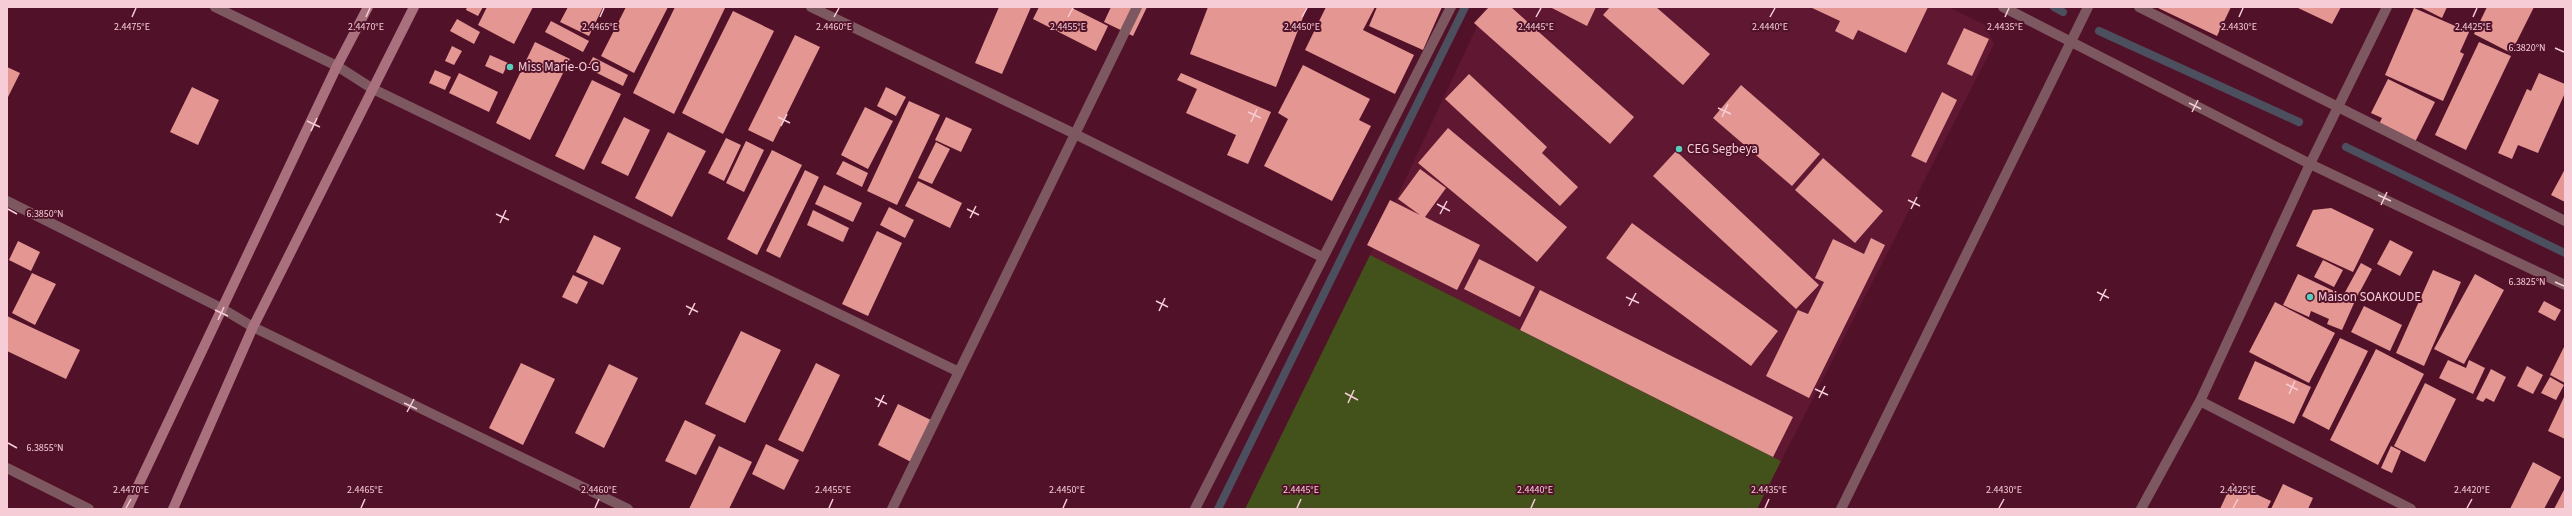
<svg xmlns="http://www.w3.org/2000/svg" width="2572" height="516" viewBox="0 0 2572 516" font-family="'Source Sans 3',sans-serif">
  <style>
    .built { fill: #601832 }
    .grass { fill: #43521b }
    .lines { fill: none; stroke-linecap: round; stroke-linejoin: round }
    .stream { stroke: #4c4f5e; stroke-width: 8 }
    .building { fill: #e49692 }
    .minor { stroke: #7d5861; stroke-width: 10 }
    .tertiary { stroke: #7d5861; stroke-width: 10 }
    .secondary { stroke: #a9707e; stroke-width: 10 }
    .ticks { fill: none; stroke: #f6cdd7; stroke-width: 1.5 }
    .poi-dot { fill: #5acebd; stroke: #511229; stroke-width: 1.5 }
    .labels { text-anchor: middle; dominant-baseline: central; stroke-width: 4; stroke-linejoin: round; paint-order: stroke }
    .poi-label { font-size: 13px; fill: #f6cdd7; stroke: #511229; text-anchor: start }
    .ticks-label { font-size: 10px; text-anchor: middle; fill: #f6cdd7; stroke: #511229; stroke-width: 4; stroke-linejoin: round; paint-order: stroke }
  </style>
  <rect width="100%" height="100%" fill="#511229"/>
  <path class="built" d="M1486 7H1948L1985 25 1994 44 1781 461 1370 255Z"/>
  <path class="grass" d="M1370 255 1781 461 1757 509H1245Z"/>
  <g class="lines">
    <path class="stream" d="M2054 7 2063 12
      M2099 31 2299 122
      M2346 147 2565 253
      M1218 509 1465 7"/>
  </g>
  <path class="building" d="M467 7H483L478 16 466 10Z
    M487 7H533L514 44 478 25Z
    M568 7H603L589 36 560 22Z
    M626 7H668L634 73 601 56Z
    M675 7 725 8 674 114 633 93Z
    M999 7H1031L1002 74 975 63Z
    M1039 7H1070L1108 26 1096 51 1033 19Z
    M1111 7H1147L1133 36 1104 22Z
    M1208 7H1307L1276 87 1190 54Z
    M1326 7H1375L1363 30 1414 55 1395 94 1305 50Z
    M1377 7H1442L1423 50 1369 26Z
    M1489 7H1511L1634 117 1610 144 1474 23Z
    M1550 7H1596L1587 26Z
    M1610 7H1656L1710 54 1683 85 1603 15Z
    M1810 7H1928L1906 53 1858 30 1853 40 1835 31 1840 21Z
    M2156 7H2231L2217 36Z
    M2296 7H2341L2332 24Z
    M2420 7H2447L2442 18Z
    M2487 7H2534L2511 53 2474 34Z
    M2414 8 2469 32 2460 52 2464 54 2443 101 2385 75Z
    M733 11 774 31 723 134 682 113Z
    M457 19 480 32 474 44 450 31Z
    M551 21 589 41 583 52 545 32Z
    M1964 28 1989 39 1972 76 1947 64Z
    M795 35 820 47 773 142 748 130Z
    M535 42 570 59 530 140 496 123Z
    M2479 42 2511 56 2466 150 2435 135Z
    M452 46 462 51 454 65 445 61Z
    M490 55 508 63 503 74 485 66Z
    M593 57 628 75 623 86 587 68Z
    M1303 65 1370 99 1359 120 1371 126 1332 201 1264 166 1288 119 1278 113Z
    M7 67 20 73 7 99Z
    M435 70 451 77 445 90 429 83Z
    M459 73 498 92 489 112 449 93Z
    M1181 73 1271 112 1248 164 1227 155 1236 135 1186 113 1197 89 1177 80Z
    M2539 73 2565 84V93L2538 153 2518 145 2512 159 2498 153 2527 89 2531 91Z
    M1469 74 1547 147 1542 153 1578 187 1560 206 1445 99Z
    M2388 79 2435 102 2415 142 2379 124 2382 118 2371 113Z
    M592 80 621 94 584 170 555 156Z
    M1741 85 1820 154 1792 186 1713 118Z
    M192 87 219 100 198 145 170 132Z
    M886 87 906 97 896 116 877 106Z
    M1942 92 1957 100 1926 163 1911 156Z
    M909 101 940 115 897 205 867 191Z
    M865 107 893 121 868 169 841 155Z
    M624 117 650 130 628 176 601 163Z
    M946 117 972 129 961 152 935 140Z
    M1448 128 1567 227 1537 262 1418 163Z
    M668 132 706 151 672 217 635 198Z
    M726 138 741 145 724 181 708 173Z
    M746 141 764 150 744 192 726 183Z
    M936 142 950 149 932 184 918 178Z
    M772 150 802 165 757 255 727 239Z
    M1676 151 1819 285 1796 309 1653 176Z
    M1823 158 1883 211 1855 243 1795 190Z
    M843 161 868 173 862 187 836 174Z
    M1420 169 1446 188 1425 217 1480 245 1457 290 1367 245 1390 200 1420 215 1398 199Z
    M2565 169V202L2551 195Z
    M805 170 819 177 780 258 766 251Z
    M918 181 962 203 950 228 905 206Z
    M824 185 862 203 853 222 815 204Z
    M889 207 914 220 905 238 880 225Z
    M2331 208 2374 229 2353 272 2296 246 2313 210Z
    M813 210 849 228 843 242 807 225Z
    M1632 223 1778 331 1751 366 1606 258Z
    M877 231 902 243 868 316 842 304Z
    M594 235 621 248 603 285 576 272Z
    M1871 238 1885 245 1809 398 1766 376 1798 310 1808 314 1824 282 1815 278 1833 239 1864 254Z
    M2390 240 2413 252 2400 276 2377 264Z
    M18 241 40 252 31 271 9 260Z
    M1479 259 1535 287 1520 317 1464 289Z
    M2323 260 2343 270 2334 287 2314 277Z
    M2361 263 2372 269 2356 299 2344 294Z
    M2433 270 2461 282 2424 366 2396 353Z
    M32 273 56 284 35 325 12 313Z
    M2298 274 2355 301 2342 330 2327 324 2329 319 2311 311 2309 317 2283 305Z
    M2475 274 2504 290 2464 364 2434 349Z
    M573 275 588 282 577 304 562 297Z
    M1540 290 1793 417 1773 457 1520 330Z
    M2544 301 2561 310 2555 321 2538 312Z
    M2275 302 2335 333 2309 383 2249 352Z
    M2364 306 2402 325 2390 351 2351 332Z
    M7 316 80 350 66 379 7 351Z
    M741 331 781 350 745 423 705 404Z
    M2340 338 2368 351 2329 430 2302 416Z
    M2565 345V383L2550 375Z
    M2376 349 2424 374 2378 465 2330 440Z
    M2448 360 2466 368 2469 360 2485 368 2473 394 2439 378Z
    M2255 361 2311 387 2294 424 2238 399Z
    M521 363 555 379 523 445 489 428Z
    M816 363 840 375 803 452 778 440Z
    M609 364 638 378 604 448 575 433Z
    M2527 366 2543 375 2533 394 2517 386Z
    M2491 369 2506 377 2494 402 2486 398 2483 402 2476 399Z
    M2550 377 2564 385 2556 400 2541 393Z
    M2425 383 2456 399 2425 462 2394 446Z
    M2565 395V439L2548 431Z
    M898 404 935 422 915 464 878 445Z
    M685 420 716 435 696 475 665 461Z
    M766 444 799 460 784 490 752 474Z
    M719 446 752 462 729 509H689Z
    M2391 446 2401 451 2392 473 2381 468Z
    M2533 462 2561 477 2544 509H2510Z
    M2232 483 2271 501 2267 509H2220Z
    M2283 484 2313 498 2308 509H2271Z
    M2565 488V509H2554Z"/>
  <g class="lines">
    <path class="minor" d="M215 7 337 66 373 89 959 372
      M811 7 1075 134 1322 257
      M7 201 221 308 253 327 628 509
      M2200 401 2411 509
      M7 468 89 509
      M892 509 1137 7
      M1195 509 1451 7
      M1841 509 2088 7
      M2141 509 2200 401 2310 164 2387 7"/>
    <path class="tertiary" d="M2003 7 2310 164 2565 285
      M2139 7 2565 221"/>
    <path class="secondary" d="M127 509 337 66 368 7
      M173 509 253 327 414 7"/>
  </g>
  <path class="ticks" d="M132 17 136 8M366 17 370 8M600 17 604 8M834 17 839 8M1068 17 1073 8M1302 17 1307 8M1536 17 1541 8M1770 17 1775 8M2005 17 2009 8M2239 17 2243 8M2473 17 2477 8M2555 48 2564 52M2189 103 2201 109M1718 108 1731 114M1248 112 1261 118M2192 112 2198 100M778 117 790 123M1722 117 1728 104M307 121 320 127M1251 122 1257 109M781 126 787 114M311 131 317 118M2378 195 2391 201M1908 200 1920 206M1437 204 1450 211M2381 205 2387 192M8 209 17 214M967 209 979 215M1911 209 1917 197M496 214 509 220M1440 214 1447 201M970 218 976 206M500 223 506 210M2555 282 2564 286M2097 292 2109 298M1626 297 1639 303M1156 301 1168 307M2100 301 2106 289M686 306 698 312M1629 306 1636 293M215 310 228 316M1159 311 1165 298M689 315 695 303M218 320 224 307M2286 384 2298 390M1815 389 1828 395M1345 393 1358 400M2289 394 2295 381M875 398 887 404M1819 398 1825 386M404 403 417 409M1348 403 1354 390M878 407 884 395M407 412 414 399M8 443 17 448M126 508 131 499M361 508 365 499M595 508 599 499M829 508 833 499M1063 508 1067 499M1297 508 1301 499M1531 508 1535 499M1765 508 1769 499M1999 508 2004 499M2233 508 2238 499M2467 508 2472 499"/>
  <g class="poi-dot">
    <circle cx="510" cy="67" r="4"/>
    <circle cx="1679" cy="149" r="4"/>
    <circle cx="2310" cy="297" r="4"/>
  </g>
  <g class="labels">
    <g class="poi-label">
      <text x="518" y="67">Miss Marie-O-G</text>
      <text x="1687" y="149">CEG Segbeya</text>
      <text x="2318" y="297">Maison SOAKOUDE</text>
    </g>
  </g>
  <g class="ticks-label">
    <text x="132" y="30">2.4475°E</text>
    <text x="366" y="30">2.4470°E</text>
    <text x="600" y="30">2.4465°E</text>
    <text x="834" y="30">2.4460°E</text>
    <text x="1068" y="30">2.4455°E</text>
    <text x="1302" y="30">2.4450°E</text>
    <text x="1770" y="30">2.4440°E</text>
    <text x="2005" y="30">2.4435°E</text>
    <text x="1536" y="30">2.4445°E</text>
    <text x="2239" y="30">2.4430°E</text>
    <text x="2473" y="30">2.4425°E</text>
    <text x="2527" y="51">6.3820°N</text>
    <text x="45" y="217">6.3850°N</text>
    <text x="2527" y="285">6.3825°N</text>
    <text x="45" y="451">6.3855°N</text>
    <text x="131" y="493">2.4470°E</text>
    <text x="365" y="493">2.4465°E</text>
    <text x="599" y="493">2.4460°E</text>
    <text x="833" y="493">2.4455°E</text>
    <text x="1067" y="493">2.4450°E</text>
    <text x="1301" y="493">2.4445°E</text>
    <text x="1535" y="493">2.4440°E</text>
    <text x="1769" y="493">2.4435°E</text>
    <text x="2004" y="493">2.4430°E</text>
    <text x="2238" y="493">2.4425°E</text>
    <text x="2472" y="493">2.4420°E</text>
  </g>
  <rect width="2572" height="516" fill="none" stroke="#f6cdd7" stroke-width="16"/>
</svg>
